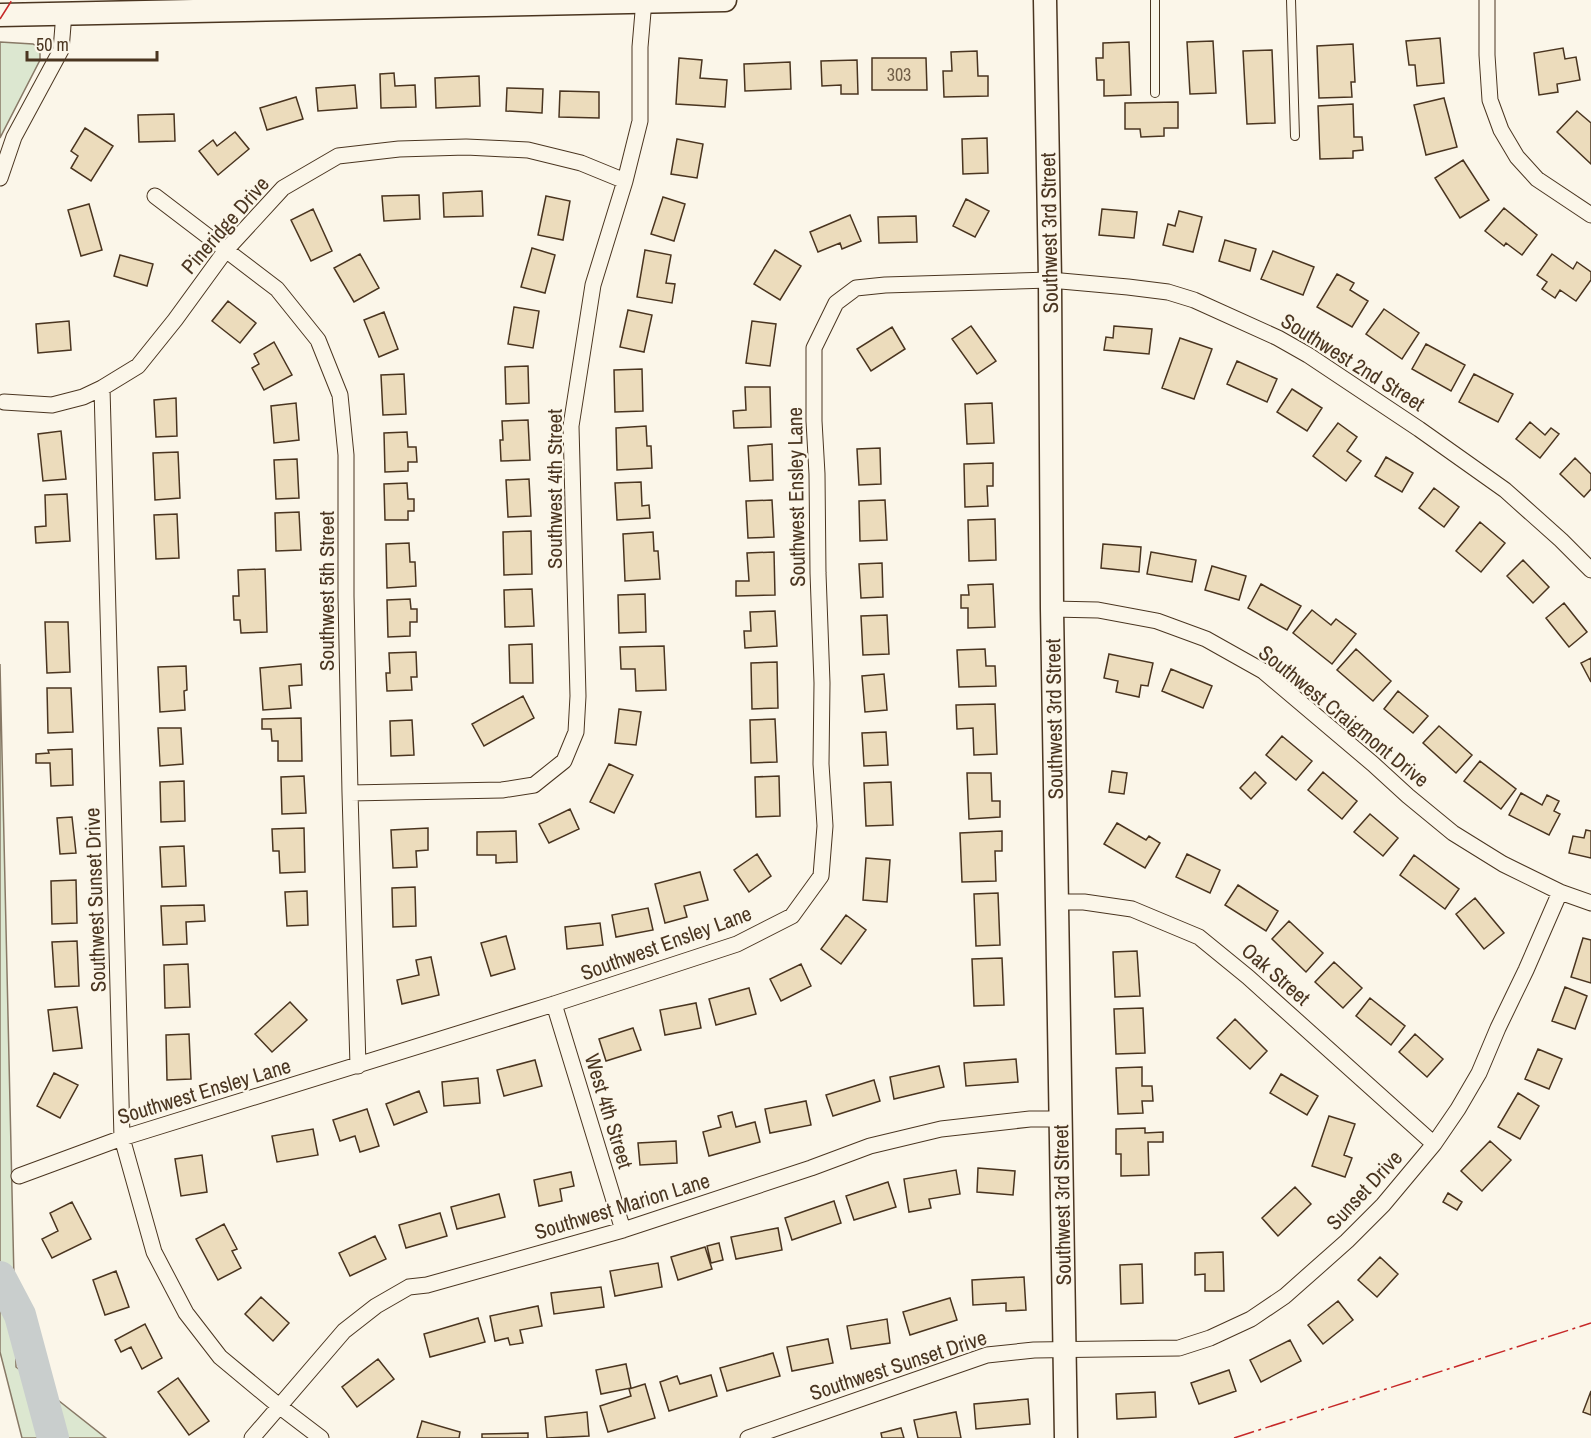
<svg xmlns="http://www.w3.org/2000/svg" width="1591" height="1438" viewBox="0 0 1591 1438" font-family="'Archivo Narrow',sans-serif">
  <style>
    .green { fill: #dce7d0; stroke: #887966; stroke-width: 1.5 }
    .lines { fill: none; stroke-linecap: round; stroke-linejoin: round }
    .river { stroke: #c9cecd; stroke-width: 32 }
    .building { fill: #ecdcbc; stroke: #4a3520; stroke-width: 1.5 }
    .service-casing { stroke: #4a3520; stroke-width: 10 }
    .minor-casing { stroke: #4a3520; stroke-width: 17 }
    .secondary-casing { stroke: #4a3520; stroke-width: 25 }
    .service { stroke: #fbf6e9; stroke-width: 8 }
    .minor { stroke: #fbf6e9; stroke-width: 15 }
    .secondary { stroke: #fbf6e9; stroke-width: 22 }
    .power { stroke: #c62828; stroke-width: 1.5; stroke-dasharray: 21 4.5 3 4.5; stroke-linecap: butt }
    .labels { text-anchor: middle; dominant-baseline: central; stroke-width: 4.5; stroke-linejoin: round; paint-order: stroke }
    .number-label { font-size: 18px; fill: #725f47 }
    .street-label { font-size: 21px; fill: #4a3520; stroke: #fbf6e9 }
  </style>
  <rect width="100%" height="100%" fill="#fbf6e9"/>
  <path class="green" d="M0 42 33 44 40 49V60L0 138Z
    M0 664 16 1367 106 1438H22L0 1352Z"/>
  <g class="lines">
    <path class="river" d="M0 1277 20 1315 53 1438"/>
  </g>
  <path class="building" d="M1440 38 1444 83 1417 86 1415 65H1409L1406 41Z
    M1213 41 1216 93 1190 94 1187 42Z
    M1129 42 1131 95 1104 96V80H1097L1096 58H1103V43Z
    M1353 44 1355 82H1351L1352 97 1319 98 1317 46Z
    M1563 48 1565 59 1576 57 1580 80 1557 84 1558 92 1539 95 1534 53Z
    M1272 50 1275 123 1247 124 1243 51Z
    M977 51 978 76H988V96L944 97 943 71H952L951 52Z
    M679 58 702 60 700 78 727 80 725 107 676 104Z
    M872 58H926L927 90H872Z
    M857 60 858 94H841V85L822 86 821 61Z
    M790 62 791 89 745 91 744 64Z
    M394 73 395 86 415 85 416 107 381 108 380 74Z
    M479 76 480 106 436 108 435 78Z
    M355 85 357 108 318 111 316 88Z
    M507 88 543 89 542 113 506 111Z
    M560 91 599 92V118L559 117Z
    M296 97 303 119 267 130 260 108Z
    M1444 98 1457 147 1426 155 1414 105Z
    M1178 102V128H1164V136L1141 137 1140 129H1125V103Z
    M1353 104 1354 137H1362L1363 150 1353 151V158L1320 159 1318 106Z
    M1577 111 1591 123V164L1557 132Z
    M174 114 175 141 139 142 138 115Z
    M85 128 113 146 91 181 71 168 78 156 71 151Z
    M235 132 249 149 218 175 199 151 213 140 217 146Z
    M987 138 988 173 963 174 962 139Z
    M677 139 703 144 697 178 671 174Z
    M1463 160 1489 200 1460 218 1435 178Z
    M482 191 483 216 444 217 443 193Z
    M419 195 420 219 384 221 382 196Z
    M546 196 570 201 563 240 538 235Z
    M663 197 685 204 674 241 651 234Z
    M966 199 989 211 975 237 953 226Z
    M89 204 102 250 81 256 68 210Z
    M1504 208 1537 235 1522 255 1506 243 1504 246 1485 231Z
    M313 209 332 251 311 261 291 220Z
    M1102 209 1137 212 1134 238 1099 235Z
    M1179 211 1202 217 1193 252 1163 245 1168 224 1175 226Z
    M850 215 861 241 842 249 840 243 818 252 810 232Z
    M916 216 917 242 879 243 878 217Z
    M1225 240 1256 249 1250 271 1219 261Z
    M532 248 555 255 545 293 521 287Z
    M645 250 671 255 666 283 675 284 672 303 637 297Z
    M775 250 801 266 780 300 754 284Z
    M1273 251 1314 267 1303 295 1261 279Z
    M360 254 379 288 354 302 334 268Z
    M1552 254 1573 269 1577 262 1591 272V280L1576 301 1560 290 1555 298 1542 289 1547 282 1537 275Z
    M120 255 153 264 147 286 114 276Z
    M1337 274 1354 283 1350 290 1368 301 1352 327 1317 307Z
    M228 301 256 323 240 343 212 321Z
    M514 307 539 311 533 348 508 344Z
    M1384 309 1419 333 1402 359 1366 334Z
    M628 310 652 315 644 352 620 347Z
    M384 312 398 349 379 357 364 320Z
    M69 321 71 350 38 353 36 324Z
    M752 321 776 324 770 366 746 363Z
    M971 326 996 361 977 374 952 339Z
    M1114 326 1152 329 1149 354 1104 350 1106 337 1113 338Z
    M892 327 905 349 871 371 857 349Z
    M1180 338 1212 349 1194 399 1162 388Z
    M274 342 292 375 264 390 252 368 259 364 254 354Z
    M1426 344 1465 365 1451 391 1412 369Z
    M1237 361 1277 379 1267 402 1227 384Z
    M528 366 529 403 506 404 505 367Z
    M642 369 643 411 615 412 614 370Z
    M404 374 406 414 383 415 381 375Z
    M1474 374 1513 394 1498 422 1459 402Z
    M745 387H770L771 427 734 428 733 411 746 410Z
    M1292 389 1322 408 1307 431 1277 412Z
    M176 398 177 436 156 437 154 400Z
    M296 403 299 440 274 443 271 406Z
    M992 403 994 443 967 444 965 404Z
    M528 420 530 460 501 461 500 440H503L502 421Z
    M1530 422 1545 435 1551 428 1559 434 1540 458 1516 439Z
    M1338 423 1357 437 1347 451 1361 461 1346 481 1313 456Z
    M646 426 647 446H651L652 468 617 470 616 428Z
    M61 431 66 479 43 481 38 434Z
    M407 432 408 447H416L417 462H408V471L385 472 384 433Z
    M772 444 773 480 750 481 748 446Z
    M880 448 881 484 859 485 857 449Z
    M178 452 180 498 155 500 153 453Z
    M1386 457 1413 473 1402 492 1375 476Z
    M1575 458 1591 474V489L1584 497 1560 474Z
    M297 459 299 498 276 499 274 460Z
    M993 463V486H987L988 506 965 507 964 464Z
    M529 479 531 516 508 517 506 480Z
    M641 482 642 506 649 505 650 518 617 520 615 483Z
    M407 483 408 499H414V511H408V520H385L384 484Z
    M1434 488 1459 507 1444 527 1419 508Z
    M67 494 70 541 36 543 35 527 46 526 45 495Z
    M772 500 774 537 748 538 746 501Z
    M885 500 887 540 860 541 859 501Z
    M299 512 301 550 276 551 275 513Z
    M177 514 179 558 156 559 154 515Z
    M995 519 996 560 969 561 968 520Z
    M1480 522 1505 543 1481 572 1456 551Z
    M531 531 532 574 504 575 503 532Z
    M653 532 654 551H658L660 579 625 581 623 534Z
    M409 543 410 562H415L416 586 387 588 386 544Z
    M1103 544 1141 547 1139 572 1101 568Z
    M774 552 775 595 736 596V581H749L747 553Z
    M1151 552 1196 560 1192 582 1147 574Z
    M1523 560 1549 587 1533 603 1507 576Z
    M882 563 883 597 861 598 859 564Z
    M1212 566 1246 576 1239 600 1205 590Z
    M265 569 267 632 241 633 240 620H234L233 596H239L238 570Z
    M993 584 995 627 968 628V608H961V595H969L968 585Z
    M1261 584 1301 606 1287 630 1248 608Z
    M532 589 534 626 505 627 504 590Z
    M645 594 646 632 619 633 618 595Z
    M410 599 411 609H417V622H410V636L388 637 387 600Z
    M1564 603 1587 632 1569 647 1546 618Z
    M1312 610 1331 625 1336 619 1356 634 1332 664 1293 633Z
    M775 611 777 646 745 648 744 631H751L750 612Z
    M887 615 889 654 863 655 861 616Z
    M45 622H68L70 672 47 673Z
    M532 644 533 683H510L509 645Z
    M664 646 666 690 636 691 635 669H621L620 647Z
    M985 649 986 666H995L996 686 959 687 957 650Z
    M1356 649 1391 681 1373 701 1337 670Z
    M416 652 417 677H411L412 690 387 691 386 673H390L389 653Z
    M1109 654 1153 663 1148 686 1141 685 1139 697 1116 692 1118 681 1104 678Z
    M1591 658V682L1581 663Z
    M777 662 778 708 752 709 751 663Z
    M301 664 302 685 289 686 291 708 263 710 260 668Z
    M186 666 187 690 184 691 185 710 160 712 158 667Z
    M1171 669 1212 686 1203 708 1162 691Z
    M884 674 887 710 865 712 862 676Z
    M47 688H71L73 732 48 733Z
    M1398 691 1428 716 1413 733 1384 709Z
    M523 696 534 718 484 746 472 724Z
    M995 704 997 754 974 755 973 728 957 729 956 705Z
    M619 709 641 712 636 745 615 743Z
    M301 718 302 761H278V741H272L271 729H262V719Z
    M775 719 777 762 751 763 750 720Z
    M412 720 414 755 391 756 390 721Z
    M1439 726 1472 755 1456 773 1423 743Z
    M158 728H181L183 764 160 766Z
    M886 732 888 765 864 766 862 733Z
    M1282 736 1312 761 1296 780 1266 755Z
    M72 749 73 785 51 786 50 763H36V754L49 753 48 750Z
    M1480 761 1516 789 1501 809 1464 781Z
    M609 764 633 775 614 813 590 802Z
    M1112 771 1127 773 1124 794 1109 792Z
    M1255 772 1266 783 1251 799 1240 788Z
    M1323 772 1357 801 1342 819 1308 790Z
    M967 773H991L992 801H1000V817L969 819Z
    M304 776 306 813 282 814 281 777Z
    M779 776 780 816 756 817 755 777Z
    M184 781 185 821 161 822 160 782Z
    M891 782 893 825 866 826 864 783Z
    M1521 793 1542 805 1547 795 1559 801 1554 811 1560 814 1549 835 1509 815Z
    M570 809 579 829 549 843 539 824Z
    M1370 814 1398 838 1383 856 1354 832Z
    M72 817 76 853 60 854 57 818Z
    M1117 823 1146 840 1149 836 1160 843 1145 868 1104 844Z
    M304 828 305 872 280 873 279 851H273L272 829Z
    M428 828V850L416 851 417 867 393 868 391 830Z
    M1586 830 1591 831V858L1569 853 1573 836 1584 838Z
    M516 831 517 862 496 863V855H477V832Z
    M1002 831V851H995L996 881 962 882 960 833Z
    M184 846 186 886 162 887 160 847Z
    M757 854 771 876 749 892 734 870Z
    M1187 854 1220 870 1210 893 1176 877Z
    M1414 855 1459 889 1445 909 1400 875Z
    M866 858 890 860 887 902 863 900Z
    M700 872 708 900 684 906 687 917 665 923 655 884Z
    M76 880 77 923 52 924 51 881Z
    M1238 885 1278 911 1266 931 1225 905Z
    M415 887 416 926 393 927 392 888Z
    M307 891 308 925 287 926 285 892Z
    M998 893 1000 945 976 946 974 894Z
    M1475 898 1504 933 1484 949 1456 914Z
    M204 905 205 921 186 922 187 944 163 945 161 906Z
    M648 908 653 930 616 937 612 915Z
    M846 915 866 930 841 964 821 949Z
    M1289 921 1323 953 1306 972 1272 939Z
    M600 923 603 945 567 949 565 927Z
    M506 936 515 969 491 976 481 943Z
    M1583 938 1591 940V983L1571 977Z
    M77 941 79 986 55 987 52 942Z
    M1137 951 1140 996 1115 997 1113 952Z
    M431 957 439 995 402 1004 397 980 419 975 416 960Z
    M1002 958 1004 1005 974 1006 972 959Z
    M1334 962 1362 988 1343 1008 1315 982Z
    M188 964 190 1007 165 1008 164 965Z
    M801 964 811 986 781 1001 770 979Z
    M1565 987 1587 996 1575 1029 1552 1021Z
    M749 988 756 1014 716 1025 709 999Z
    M1370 998 1405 1026 1391 1045 1356 1016Z
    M290 1002 307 1020 272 1052 255 1034Z
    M696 1003 701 1028 665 1035 660 1010Z
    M77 1007 82 1048 53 1051 48 1010Z
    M1143 1008 1145 1053 1116 1054 1114 1009Z
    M1235 1019 1267 1051 1250 1069 1217 1038Z
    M633 1028 641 1050 606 1061 599 1039Z
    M189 1034 191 1079 167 1080 166 1035Z
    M1415 1034 1443 1059 1427 1077 1399 1052Z
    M1538 1049 1562 1059 1549 1089 1525 1079Z
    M1016 1059 1018 1082 966 1086 964 1063Z
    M535 1060 542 1086 504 1096 497 1070Z
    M939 1066 944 1087 894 1099 890 1077Z
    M1142 1067V1086H1152L1153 1101H1142L1143 1113 1118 1114 1116 1068Z
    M54 1073 78 1085 60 1118 37 1106Z
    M1281 1074 1318 1096 1307 1115 1270 1093Z
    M478 1078 480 1103 444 1106 442 1082Z
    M874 1080 880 1101 833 1116 826 1095Z
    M419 1091 427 1112 394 1125 386 1104Z
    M1518 1093 1539 1106 1520 1139 1498 1127Z
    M806 1101 811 1125 770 1133 765 1109Z
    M367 1109 379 1146 360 1152 355 1136 340 1141 333 1120Z
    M732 1112 736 1127 755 1122 760 1142 709 1156 703 1132 721 1127 718 1116Z
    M1329 1116 1355 1124 1344 1155 1352 1158 1345 1177 1312 1166Z
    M1145 1128V1133L1163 1132V1142H1148L1149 1175 1121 1176V1154H1116V1129Z
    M313 1129 318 1155 277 1162 272 1136Z
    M676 1141 677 1163 640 1165 638 1143Z
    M1490 1141 1511 1160 1482 1191 1461 1171Z
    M202 1155 207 1192 181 1196 175 1159Z
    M978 1168 1015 1171 1013 1195 977 1192Z
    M956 1170 960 1194 929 1199 931 1208 909 1212 904 1179Z
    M571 1172 574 1186 560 1189 562 1201 539 1206 534 1180Z
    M888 1182 896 1207 854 1220 846 1196Z
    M1295 1187 1311 1204 1278 1236 1262 1218Z
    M1448 1193 1462 1202 1457 1210 1443 1202Z
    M499 1194 505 1217 457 1229 451 1207Z
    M834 1201 841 1223 792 1240 785 1218Z
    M72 1202 91 1239 52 1258 42 1239 58 1231 50 1213Z
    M440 1213 447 1236 406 1248 399 1225Z
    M224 1224 237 1249 232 1251 241 1268 218 1280 196 1239Z
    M778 1228 782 1250 736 1259 731 1237Z
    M375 1236 386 1259 350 1276 339 1253Z
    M719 1243 723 1260 711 1263 707 1246Z
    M705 1247 712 1269 678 1280 671 1257Z
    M1223 1252 1224 1291H1205V1274L1195 1275V1253Z
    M1380 1257 1398 1274 1377 1297 1358 1280Z
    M658 1263 662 1287 615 1296 610 1271Z
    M1142 1264 1143 1303 1121 1304 1120 1265Z
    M116 1271 129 1307 105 1315 93 1280Z
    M1024 1277 1026 1310 1006 1311V1303L973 1305 972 1280Z
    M601 1287 604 1307 554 1314 551 1293Z
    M261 1297 289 1323 273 1341 245 1314Z
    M950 1298 957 1320 910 1335 903 1312Z
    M1338 1301 1353 1320 1323 1344 1308 1325Z
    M538 1306 542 1326 520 1330 523 1343 510 1345 508 1338 495 1341 490 1316Z
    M478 1318 485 1342 430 1357 424 1334Z
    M887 1319 890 1343 851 1349 847 1326Z
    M145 1324 162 1358 142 1369 131 1347 121 1352 115 1340Z
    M828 1339 833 1363 792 1371 787 1347Z
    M1290 1340 1301 1361 1261 1382 1250 1360Z
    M773 1353 780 1376 727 1391 720 1368Z
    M378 1359 394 1379 357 1407 342 1387Z
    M626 1364 631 1388 601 1394 596 1370Z
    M1229 1370 1236 1391 1199 1404 1191 1383Z
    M711 1375 717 1396 669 1411 660 1382 677 1376 680 1384Z
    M178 1378 209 1421 189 1435 158 1392Z
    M645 1384 655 1418 608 1432 600 1406 631 1396 629 1389Z
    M1591 1391V1415L1583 1412Z
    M1155 1392 1156 1417 1117 1419 1116 1394Z
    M1028 1399 1030 1424 976 1429 974 1404Z
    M587 1412 589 1436 547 1438 545 1417Z
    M956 1412 961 1438H918L914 1420Z
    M422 1421 460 1432 459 1438H417Z
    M901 1428 904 1438H882L881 1433Z
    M528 1433V1438H482V1434Z"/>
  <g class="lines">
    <g class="service-casing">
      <path id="service" d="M1291 0 1295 136
        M1155 93V0"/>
    </g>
    <g class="minor-casing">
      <path id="minor" d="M1487 0V55L1490 100 1501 130 1517 157 1537 179 1591 215
        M0 178 14 137 61 50 64 13
        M155 196 277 289 318 340 340 395 346 455V596L350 793 358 1066
        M102 388 122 1138 154 1252 186 1313 220 1357 279 1406 321 1438
        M4 402 52 405 83 397 102 388 138 366 175 320 226 250 283 188 338 156 399 149 466 147 528 150 581 163 625 181
        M1052 609 1098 610 1157 621 1206 639 1263 671 1373 764 1408 796 1453 833 1503 864 1560 892 1591 903
        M350 793 502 790 534 785 564 761 576 732 578 696 571 426 593 285 625 181 640 121V47L644 0
        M1057 902H1084L1132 909 1199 937 1248 977 1434 1144
        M554 1004 623 1230
        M19 1176 122 1138 554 1004 737 944 792 916 821 876 825 826 821 764 822 683 818 573 817 474 814 421V348L836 303 856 288 885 285 1050 280 1128 287 1168 292 1194 300 1278 338 1308 355 1419 429 1505 490 1561 540 1591 570
        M252 1438 344 1331 376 1306 409 1287 427 1285 623 1230 811 1168 870 1146 941 1129 1030 1119H1060
        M748 1438 987 1355 1034 1350 1179 1348 1210 1338 1251 1319 1285 1296 1347 1241 1383 1205 1434 1144 1458 1109 1479 1073 1498 1028 1526 970 1560 892"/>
    </g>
    <g class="secondary-casing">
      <path id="secondary" d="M1045 0 1050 280 1052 609 1066 1438
        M0 15 725 0"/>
    </g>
    <use href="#service" class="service"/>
    <use href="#minor" class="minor"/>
    <use href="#secondary" class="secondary"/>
    <path class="power" d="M0 19 12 0
      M1234 1438 1591 1323"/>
  </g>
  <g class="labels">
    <g class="number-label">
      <text x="899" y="74">303</text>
    </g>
    <g class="street-label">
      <text transform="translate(225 225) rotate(-49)">Pineridge Drive</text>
      <text transform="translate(1049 233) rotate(-91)">Southwest 3rd Street</text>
      <text transform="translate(1353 362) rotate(32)">Southwest 2nd Street</text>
      <text transform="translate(554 489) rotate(-90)">Southwest 4th Street</text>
      <text transform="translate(796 497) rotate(-91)">Southwest Ensley Lane</text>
      <text transform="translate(326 591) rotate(-90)">Southwest 5th Street</text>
      <text transform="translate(1344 716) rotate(39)">Southwest Craigmont Drive</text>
      <text transform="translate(1054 719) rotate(-91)">Southwest 3rd Street</text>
      <text transform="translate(95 900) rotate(-92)">Southwest Sunset Drive</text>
      <text transform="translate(666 943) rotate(-20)">Southwest Ensley Lane</text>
      <text transform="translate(1276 974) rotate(41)">Oak Street</text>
      <text transform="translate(204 1091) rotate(-17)">Southwest Ensley Lane</text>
      <text transform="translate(609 1111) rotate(73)">West 4th Street</text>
      <text transform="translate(1364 1190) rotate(-47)">Sunset Drive</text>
      <text transform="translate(1062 1205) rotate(-91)">Southwest 3rd Street</text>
      <text transform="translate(622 1206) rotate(-17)">Southwest Marion Lane</text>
      <text transform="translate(898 1365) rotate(-18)">Southwest Sunset Drive</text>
    </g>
  </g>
  <path d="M27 51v9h130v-9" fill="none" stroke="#4a3520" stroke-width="3"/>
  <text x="36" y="51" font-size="18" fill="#4a3520" stroke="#fbf6e9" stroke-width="4.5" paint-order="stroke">50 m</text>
</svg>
